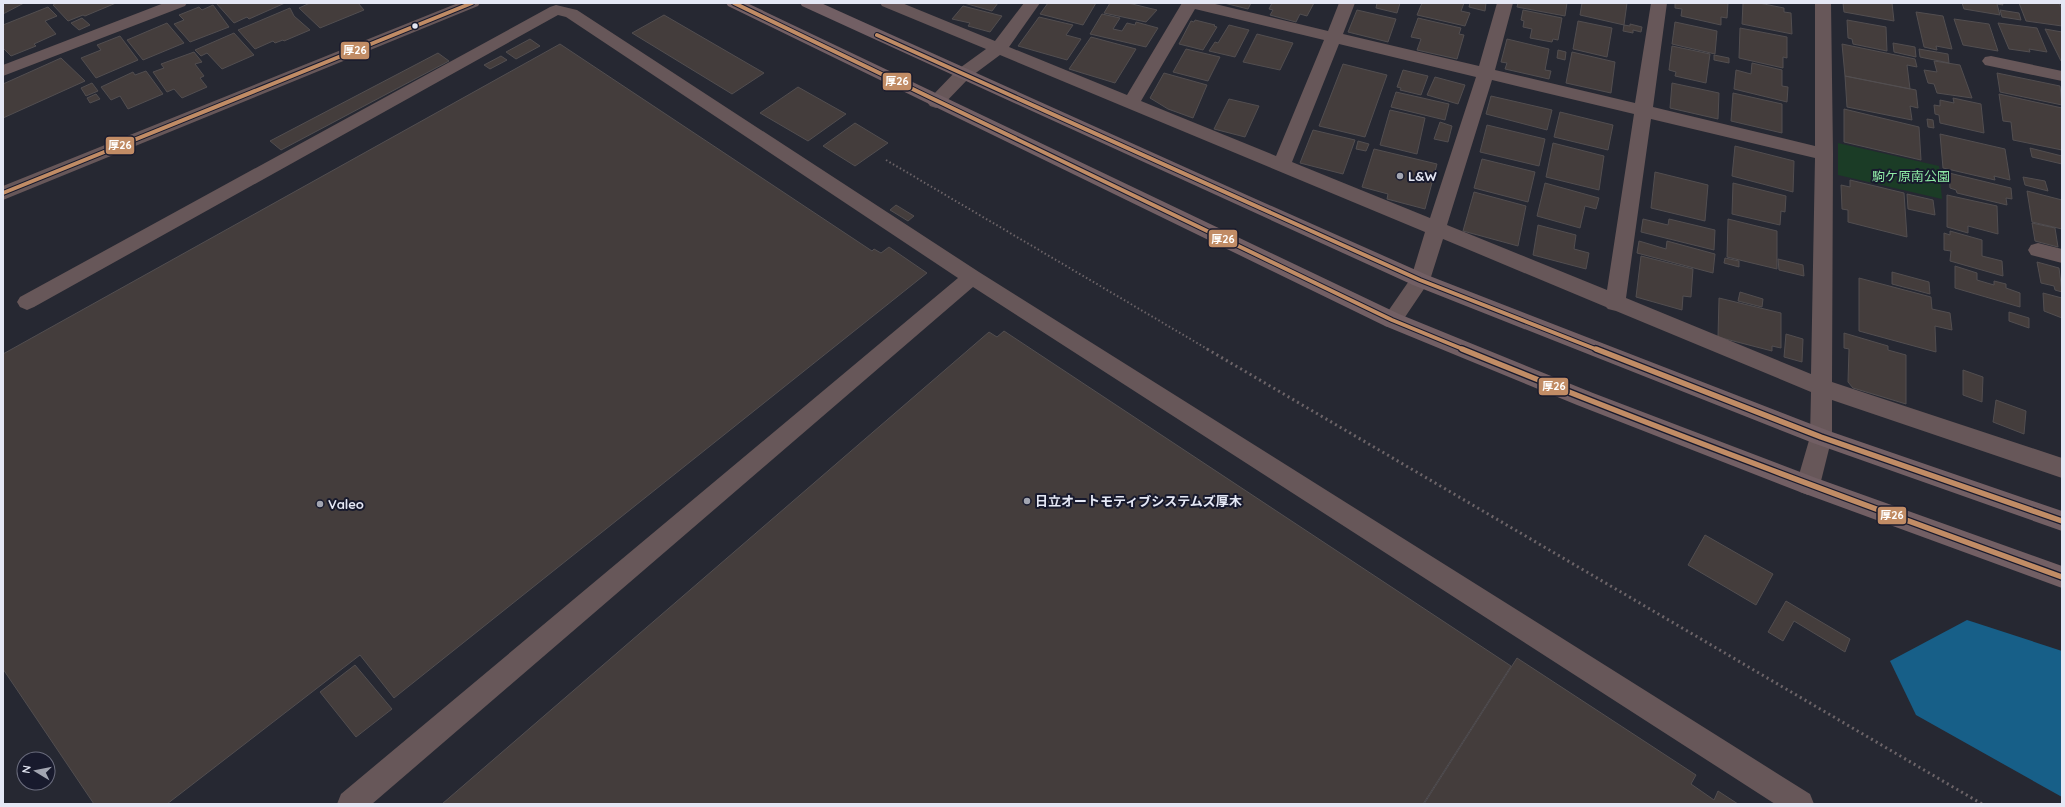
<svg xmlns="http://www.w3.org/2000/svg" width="2065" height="807" viewBox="0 0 2065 807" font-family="Quicksand,'Noto Sans JP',sans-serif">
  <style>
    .green { fill: #1b3c26 }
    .water { fill: #175f88 }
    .building { fill: #443d3c; stroke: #524e50 }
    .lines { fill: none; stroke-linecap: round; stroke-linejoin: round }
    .path-far1 { stroke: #6c6468; stroke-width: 2; stroke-dasharray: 1.5 2.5; stroke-linecap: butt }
    .path { stroke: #6c6468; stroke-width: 3; stroke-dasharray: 2 3.5; stroke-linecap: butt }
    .minor { fill: #675759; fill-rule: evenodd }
    .major { fill: #725f64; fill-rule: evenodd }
    .bus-1-far1-casing { stroke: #181a2d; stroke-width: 6 }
    .bus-1-casing { stroke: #181a2d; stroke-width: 8 }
    .bus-1-far1 { stroke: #c18c65; stroke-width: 4 }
    .bus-1 { stroke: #c18c65; stroke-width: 5.5 }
    .bus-dot { fill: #e5e8f5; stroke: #181a2d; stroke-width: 1.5 }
    .poi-dot { fill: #a2a5b1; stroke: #181a2d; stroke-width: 1.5 }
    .labels { text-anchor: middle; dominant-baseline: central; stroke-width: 4; stroke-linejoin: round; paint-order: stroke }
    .poi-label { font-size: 13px; font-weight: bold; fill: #e5e8f5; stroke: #181a2d; text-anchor: start }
    .park-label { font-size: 13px; fill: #8eeaa5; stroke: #181a2d }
    .line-badge { stroke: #181a2d; stroke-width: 1.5 }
    .badge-label { font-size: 11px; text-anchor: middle; font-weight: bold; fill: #fff }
  </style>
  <rect width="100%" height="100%" fill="#262832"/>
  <path class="green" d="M1838 143 1939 166 1942 199 1838 175Z"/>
  <path class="water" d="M1967 620 2062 651V797L1916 715 1890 661Z"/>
  <path class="building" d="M3 3H24L3 14Z
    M57 3H116L85 16 83 15 68 21 53 5Z
    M216 3H285L249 19 247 17 234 23Z
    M310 3H358L364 10 320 28 299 8Z
    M964 3H998L992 11Z
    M1048 3H1096L1083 25 1040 14Z
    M1110 3H1128L1157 10 1146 22 1104 13Z
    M1224 3H1251L1248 9Z
    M1272 3H1314L1307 16 1300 14 1296 22 1270 15 1273 10 1269 9Z
    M1377 3H1400L1397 13 1376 8Z
    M1422 3H1464L1461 11 1470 13 1465 26 1417 15Z
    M1470 3H1486L1485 11 1469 7Z
    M1518 3H1567L1565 16 1517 7Z
    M1582 3H1627L1624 25 1580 15Z
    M1675 3H1728L1727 18 1721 17V25L1681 16 1682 9 1675 8Z
    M1743 3H1759L1784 8V12L1791 13 1792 34 1742 24Z
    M1843 3H1892L1894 21 1844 12Z
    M1962 3H2002L2003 5 1997 4 2000 15 1964 9Z
    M2019 3H2059L2062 9V26L2026 21Z
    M213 5 229 27 190 42 174 24 184 20 179 15 199 7 202 10Z
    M963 6 1002 16 990 32 968 26 970 23 952 19Z
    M48 7 57 16 45 21 56 34 34 44 36 46 11 56 3 48V25Z
    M290 8 294 16 310 30 284 41 283 40 275 43 273 41 255 49 238 30Z
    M1357 10 1396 19 1388 42 1348 32Z
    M1523 10 1562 18 1558 40 1553 39 1552 42 1530 38 1532 29 1523 27 1524 21 1521 20Z
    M2000 10 2019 13 2021 20 2002 17Z
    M1916 12 1943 16 1952 49 1936 46 1937 50 1924 47Z
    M1102 14 1120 18 1113 29 1122 31 1127 23 1135 25 1136 22 1158 28 1146 47 1090 34Z
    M664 15 764 73 732 94 632 33Z
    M1039 17 1073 25 1066 35 1081 39 1067 60 1018 46Z
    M82 18 90 25 79 30 71 23Z
    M1418 18 1461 28 1459 34 1464 35 1457 59 1417 50 1421 39 1411 37Z
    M1954 19 1989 24 1998 51 1963 45Z
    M1195 20 1215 25 1214 26 1217 27 1203 50 1179 44 1191 21 1194 22Z
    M1847 20 1886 27 1887 51 1853 44 1852 39 1848 38Z
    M1578 21 1612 28 1607 57 1573 49Z
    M1675 22 1717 31 1715 54 1672 44Z
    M167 23 184 43 143 60 127 40Z
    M1998 23 2037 28 2047 52 2029 49 2030 52 2009 49Z
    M1630 24 1642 27 1641 32 1633 30V33L1623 31 1624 25 1630 26Z
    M1229 25 1249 30 1235 57 1209 51 1215 42 1218 43Z
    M1740 28 1787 37V58L1783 57V68L1739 58Z
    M2045 29 2062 32V62L2061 61Z
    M234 33 254 55 222 69 207 53 201 56 195 50Z
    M1257 34 1293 43 1280 70 1243 62Z
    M120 36 138 60 96 78 81 58 101 50 97 45Z
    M1091 37 1136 49 1115 83 1069 69Z
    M530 39 540 46 516 59 506 52Z
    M1507 39 1549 49 1545 70 1551 71 1549 79 1505 69 1507 63 1501 62Z
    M1893 43 1915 47 1916 57 1894 52Z
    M560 44 872 251 874 249 881 253 889 247 927 273 394 698 360 655 167 804H94L3 669V354Z
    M1842 44 1915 59 1917 67 1907 65 1910 89 1845 76Z
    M1672 46 1710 54 1706 83 1675 76 1676 72 1669 70Z
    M1186 49 1220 57 1208 81 1173 72Z
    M1919 49 1948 54 1949 63 1920 57Z
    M1558 50 1566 52 1565 60 1557 58Z
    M194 52 202 62 195 64 204 76 200 78 207 87 182 98 174 89 167 92 153 72 164 68 161 64Z
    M1572 52 1615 62 1611 93 1566 83Z
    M438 53 449 61 281 150 270 141Z
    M1714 55 1729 58V63L1714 60Z
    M501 56 507 60 490 69 484 65Z
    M61 58 85 81 3 118V84Z
    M1934 61 1960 65 1972 98 1937 93 1934 84 1928 83 1924 70 1937 72Z
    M1752 63 1782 70V86L1788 87 1787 102 1734 89 1736 70 1751 74Z
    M1343 64 1387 75 1365 137 1319 126Z
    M1403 70 1428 76 1421 95 1400 90 1401 88 1397 87Z
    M146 71 163 94 128 109 120 96 111 100 101 87 133 72 135 75Z
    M1164 73 1207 85 1193 118 1168 109 1150 98Z
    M1997 73 2060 86 2062 105 2000 92Z
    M1845 76 1916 90 1918 108 1910 106 1912 120 1847 107Z
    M1435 77 1465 85 1458 104 1427 95Z
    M92 83 98 91 86 96 81 88Z
    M1672 83 1719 93 1718 119 1670 108Z
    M798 87 846 114 808 141 760 113Z
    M1396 92 1449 104 1445 120 1391 107Z
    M1733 93 1782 104V133L1731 121Z
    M96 94 100 99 90 103 87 98Z
    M1999 94 2062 108V150L2013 140 2011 122 2003 121Z
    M1491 96 1552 110 1547 130 1486 114Z
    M1953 98 1981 104 1984 133 1940 123 1939 115 1935 114 1934 105 1940 106V100L1954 103Z
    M1229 99 1259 106 1245 137 1214 129Z
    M1844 109 1919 127 1921 160 1844 142Z
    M1390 110 1425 118 1417 154 1380 145Z
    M1560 112 1613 125 1608 150 1554 137Z
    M1927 119 1933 120 1934 128 1928 127Z
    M1440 122 1452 126 1448 142 1434 139Z
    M855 123 888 143 855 166 823 146Z
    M1487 125 1545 139 1539 166 1480 152Z
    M1313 130 1355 140 1343 174 1300 163Z
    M1940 134 2005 149 2010 180 1994 176 1995 180 1943 168Z
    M1358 141 1369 144 1366 151 1356 149Z
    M1553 143 1604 156 1599 190 1546 177Z
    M1735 146 1794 161 1793 192 1732 176Z
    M2030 148 2062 156V164L2032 157Z
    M1374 149 1437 164 1425 209 1387 199 1388 194 1362 187Z
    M1482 159 1535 172 1528 202 1474 188Z
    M1655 172 1708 185 1705 221 1651 208Z
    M1949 173 2011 188 2012 199 2006 198 2007 205 1957 193 1956 190 1950 188Z
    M2023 177 2045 181 2048 191 2025 185Z
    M1850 180 1904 193 1907 237 1848 222V210L1842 209 1841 185 1850 187Z
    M1545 183 1599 198 1596 209 1585 206 1580 228 1537 216Z
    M1733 183 1786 196 1785 212 1781 211 1780 225 1732 214Z
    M2027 191 2062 200V229L2032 222Z
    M1474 192 1526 206 1518 246 1463 231Z
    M1907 194 1933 200 1935 215 1908 209Z
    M1947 195 1997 206 1998 234 1968 226V233L1947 227Z
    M896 205 914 216 908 221 890 210Z
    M1643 219 1668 225 1669 219 1715 230 1714 250 1641 232Z
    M1728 219 1777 231V269L1727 257Z
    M2032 223 2055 228 2058 247 2035 241Z
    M1538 225 1576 235 1574 249 1589 253 1586 269 1533 255Z
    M1950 231 1982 240V256L2002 261 2003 276 1950 261 1951 251 1944 250V233L1950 235Z
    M1639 241 1666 249 1667 241 1715 254 1713 273 1637 253Z
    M1641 256 1693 269 1691 297 1683 296 1682 310 1636 297Z
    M1725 258 1739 261V267L1724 263Z
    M1778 259 1803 265 1804 276 1779 270Z
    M2037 262 2059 268 2062 292 2055 290 2054 286 2041 283Z
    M1955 266 1977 273V280L1994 285V281L2006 284V288L2020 293V307L1955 288Z
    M1892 272 1929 282 1930 294 1892 284Z
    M1859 278 1931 297 1932 309 1950 313 1952 330 1935 326 1936 352 1859 331Z
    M1740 292 1763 299 1762 307 1738 301Z
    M2043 293 2062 298V318L2044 311Z
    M1719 298 1781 313V348L1772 346V351L1718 337Z
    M2009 312 2029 318V328L2009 321Z
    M1004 331 1511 666 1423 804H442L989 332 997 337Z
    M1844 333 1888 346V350L1906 355V404L1853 388 1848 382 1849 349 1844 348Z
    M1786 334 1803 339 1802 362 1784 357Z
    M1963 370 1983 377 1982 402 1963 395Z
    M1996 400 2026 411 2024 434 1993 422Z
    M1705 535 1773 574 1756 605 1688 565Z
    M1786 601 1850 639 1845 652 1794 621 1783 641 1768 632Z
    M1517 658 1696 775 1691 784 1714 800 1718 791 1738 804H1424Z
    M355 665 392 709 356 737 320 692Z"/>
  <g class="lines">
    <path class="path-far1" d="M886 160 1209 350"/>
    <path class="path" d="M1207 349 1982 804"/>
    <path class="minor" d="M164 3H187L185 6 3 76V65Z
      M458 3H480L478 6 3 200V186Z
      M880 3H902L995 41 1024 3H1040L1009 47 1127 95 1182 3H1211L1328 31 1339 3H1355L1343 34 1479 66 1497 3H1513L1495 70 1635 103 1651 3H1667L1653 107 1815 146V3H1831L1833 154 1832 382 2062 458V478L1832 400V437L1820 485 1816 492 1808 495 1800 492 1796 485 1810 437 1811 392 1616 311 1608 309 1606 307 1443 239 1430 280 1399 326 1392 328 1385 326 1382 320 1411 278 1425 232 1000 55 969 78 942 106 936 108 930 106 927 102 930 98 957 70 986 49 882 6ZM1195 9 1324 40 1276 156 1141 101ZM1339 44 1476 77 1430 218 1292 162ZM1492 80 1634 114 1607 290 1447 225ZM1651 119 1815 158 1811 374 1626 298Z
      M556 5 577 10 979 272 1810 794 1814 804H1775L973 287 372 804H337L341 794 958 278 566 17 558 15 34 307 27 310 20 307 17 302 20 297 550 7Z
      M1991 56 2062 71V81L1985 65 1982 61 1985 57Z
      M2038 243 2062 249V263L2031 255 2028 250 2031 245Z"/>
    <path class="major" d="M726 3H747L1399 314 1593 393 1816 478 2062 566V588L1800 492 1577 405 1385 326 728 6Z
      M800 3H821L1249 196 1427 275 1829 431 2062 511V531L1813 443 1413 285 802 6Z"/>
    <g class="bus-1-far1-casing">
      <path id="bus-1-far1" d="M734 3 1392 320 1465 350
        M877 35 1420 280 1598 350
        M3 193 472 3"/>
    </g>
    <g class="bus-1-casing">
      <path id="bus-1" d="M1462 349C1660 430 1861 504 2062 577
        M1596 349 1821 437 2062 521"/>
    </g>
    <use href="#bus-1-far1" class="bus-1-far1"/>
    <use href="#bus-1" class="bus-1"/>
  </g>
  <circle class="bus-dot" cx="415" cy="26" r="3.5"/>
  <g class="poi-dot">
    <circle cx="1400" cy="176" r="4"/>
    <circle cx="1027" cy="501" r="4"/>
    <circle cx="320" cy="504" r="4"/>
  </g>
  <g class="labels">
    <g class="poi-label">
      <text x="1408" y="176">L&amp;W</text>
      <text x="1035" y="501">日立オートモティブシステムズ厚木</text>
      <text x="328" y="504">Valeo</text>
    </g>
    <g class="park-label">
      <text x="1911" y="176">駒ケ原南公園</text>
    </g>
  </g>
  <g class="line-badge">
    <rect x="340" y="41" width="30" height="19" rx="4" fill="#c18c65"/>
    <rect x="882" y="72" width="30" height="19" rx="4" fill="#c18c65"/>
    <rect x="105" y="136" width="30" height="19" rx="4" fill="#c18c65"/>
    <rect x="1208" y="229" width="30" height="19" rx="4" fill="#c18c65"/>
    <rect x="1538" y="377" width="31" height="19" rx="4" fill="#c18c65"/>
    <rect x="1877" y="506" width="30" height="19" rx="4" fill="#c18c65"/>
  </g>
  <g class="badge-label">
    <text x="355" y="54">厚26</text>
    <text x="897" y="85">厚26</text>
    <text x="120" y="149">厚26</text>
    <text x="1223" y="243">厚26</text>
    <text x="1554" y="390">厚26</text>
    <text x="1892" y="519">厚26</text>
  </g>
  <rect width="2065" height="807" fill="none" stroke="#e5e8f5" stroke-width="8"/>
  <g transform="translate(36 771) rotate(280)"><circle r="19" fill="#181a2d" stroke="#6a6c7d"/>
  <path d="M0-3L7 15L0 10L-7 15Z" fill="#a2a5b1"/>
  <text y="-6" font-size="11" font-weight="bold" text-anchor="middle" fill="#e5e8f5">N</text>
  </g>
</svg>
